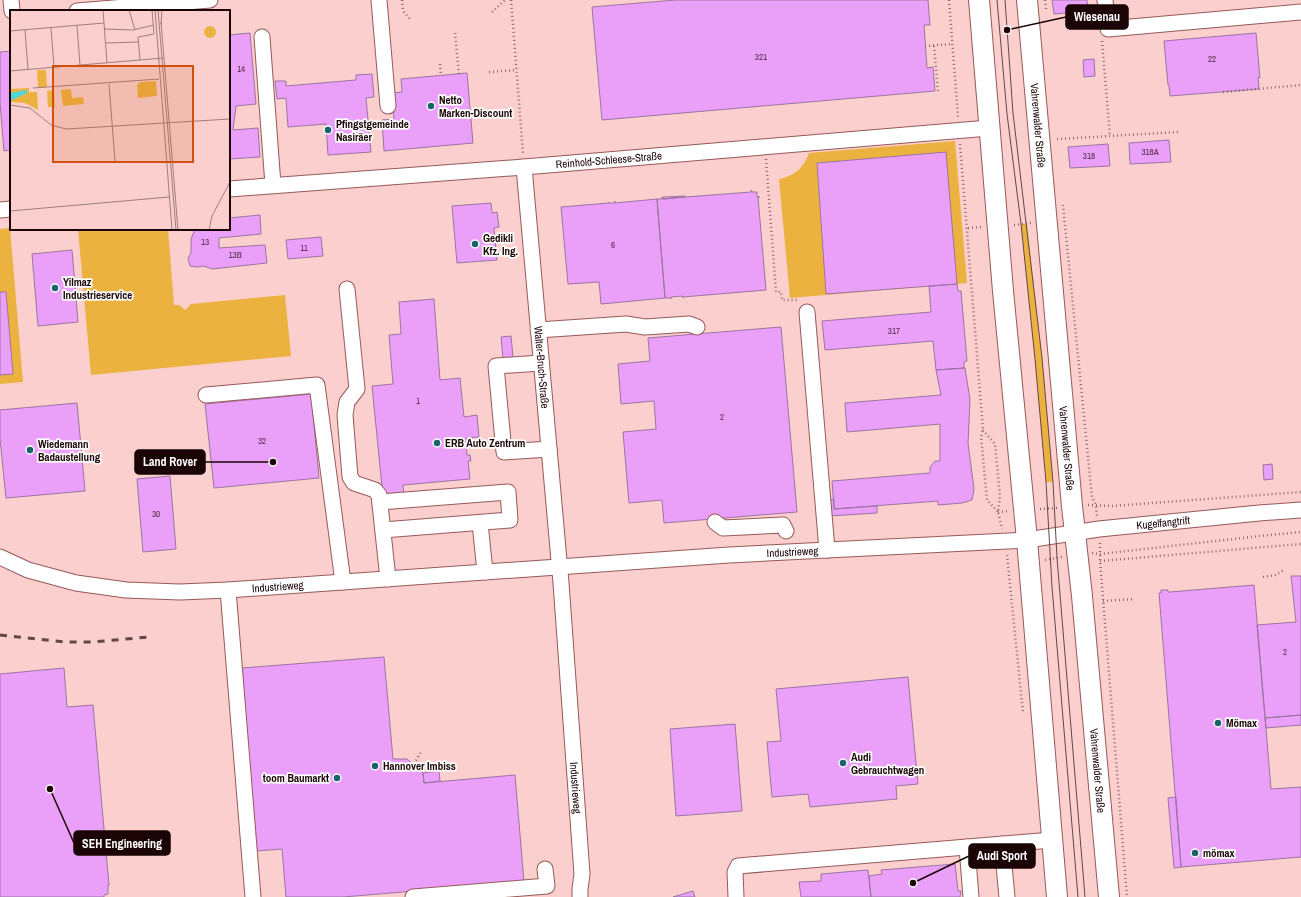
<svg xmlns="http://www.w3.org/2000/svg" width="1301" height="897" viewBox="0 0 1301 897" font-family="'Archivo Narrow',sans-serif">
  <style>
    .green { fill: #ecb23f }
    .building { fill: #eaa0f9; stroke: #9b74a2 }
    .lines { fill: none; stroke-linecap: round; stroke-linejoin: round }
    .minor-casing { stroke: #975959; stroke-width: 17 }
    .major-casing { stroke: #975959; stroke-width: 22 }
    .path { stroke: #8e6d6c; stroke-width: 2.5; stroke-dasharray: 1 3; stroke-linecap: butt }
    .minor { stroke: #fff; stroke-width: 15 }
    .major { stroke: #fff; stroke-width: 20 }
    .tram { stroke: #634646; stroke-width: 1 }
    .rail { stroke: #634646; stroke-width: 3; stroke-dasharray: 7 7; stroke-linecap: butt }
    .poi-dot { fill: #17656a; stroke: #fcfcfc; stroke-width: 1.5 }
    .labels { text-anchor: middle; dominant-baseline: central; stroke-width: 3.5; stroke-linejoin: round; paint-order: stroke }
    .number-label { font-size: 9px; fill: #4e2b42 }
    .poi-label { font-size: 11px; font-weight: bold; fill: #1a0405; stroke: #fcfcfc; text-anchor: start }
    .street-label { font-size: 11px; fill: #1a0405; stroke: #fcfcfc }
    .inset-road { fill: none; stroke: #a07e7d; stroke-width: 1 }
    .view { fill: #d3500b; fill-opacity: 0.15; stroke: #d3500b; stroke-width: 2 }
    .inset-edge { fill: none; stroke: #1a0405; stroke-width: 2 }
    .leader { fill: none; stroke: #1a0405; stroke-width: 1.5 }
    .callout-dot { fill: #1a0405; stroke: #fcfcfc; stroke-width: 1.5 }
    .callout { fill: #1a0405; stroke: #1a0405; stroke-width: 1.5 }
    .callout-label { font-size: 12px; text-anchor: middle; font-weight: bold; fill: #fff }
  </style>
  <rect width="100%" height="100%" fill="#facfcd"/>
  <path class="green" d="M955 141 967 283 790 298 779 179C794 176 804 168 809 153Z
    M1021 224H1027L1042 358 1053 482H1046L1035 359Z
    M10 228 23 382 0 384V229Z
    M78 229H168L174 305H179L185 310 191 304 285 295 291 356 91 375Z"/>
  <path class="building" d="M675 0H928L930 25H924L927 68 933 67 935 91 602 120 592 7Z
    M1052 0H1087L1088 11 1054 14Z
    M250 33 256 104 236 106 233 130 258 128 260 157 229 159V35Z
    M1256 33 1260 78 1258 77 1259 89 1170 96 1169 85H1168L1164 41Z
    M11 51V150L4 151 0 103V52Z
    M1094 59 1095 76 1084 77 1083 60Z
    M467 73 473 143 384 151 382 120 394 119 392 93 402 92 401 79Z
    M372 74 374 97 366 98 371 152 328 155 326 124 288 127 286 98 277 99 275 81H286V86L356 80V75Z
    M1169 140 1171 162 1130 164 1129 143Z
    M1108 144 1110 166 1070 168 1068 147Z
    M946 152 957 284 826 294 817 163Z
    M751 190 752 192H757V197H760H758L766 290 683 297V298L682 296 671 297V299L670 298H665L657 199H662V197L663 199 685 197V196L686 197 751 192Z
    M685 196V197L663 199V197Z
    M657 199 665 298 601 304 599 282 568 284 561 207 609 203V202L610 203H615V201V203Z
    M491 203 492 213 497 212 499 227 494 228 497 260 457 263 452 206Z
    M260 215 261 234 219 238V248L265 245 267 263 212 269 204 266 197 267 190 266 188 258 191 253V239L195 229H229V218Z
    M321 237 323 256 288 259 286 240Z
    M72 250 78 322 38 326 32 254Z
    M957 284 958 291H961L967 361 964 362V368L936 370 933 341 825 350 822 321 931 312 929 286Z
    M0 292H6L13 374 0 375Z
    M434 299 440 380 460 378 464 417 477 415 479 437 466 438 467 455H470L471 461H468L470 479 403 485 404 495 383 497 372 386 393 384 389 335 401 334 399 302Z
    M781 327 797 512 664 523 662 500 629 503 623 432 656 429 654 401 621 404 618 364 650 361 648 338Z
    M511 336 513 357 503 358 501 337Z
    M965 368 970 400 968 443 974 489 972 500 962 503 938 505V501L834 509 832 481 930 473V467L935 461H940V424L847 432 845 403 941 395 936 370Z
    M311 394 319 478 214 488 205 404Z
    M77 403 85 491 6 498 0 439V410Z
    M1272 464 1273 479 1264 480 1263 465Z
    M170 476 176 549 143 552 137 479Z
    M834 499V509L877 506V513L829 516 828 500Z
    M1291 576H1301V715L1265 718 1257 625 1296 622Z
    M1254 585 1271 789 1301 787V857L1181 867 1159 593H1161V590H1168V592H1170Z
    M384 657 393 759H407L423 773 424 783 515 775 524 882 343 897H286L282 849 256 851 242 668Z
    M64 668 67 707 93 705 109 885H108V894L104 895V897H0V674Z
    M908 677 918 784 896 786 897 799 810 807 808 794 772 797 767 742 781 741 776 689Z
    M1301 715V725L1266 728 1265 718Z
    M735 724 742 811 676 816 670 729Z
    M439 771 440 781 424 783 423 773Z
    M1176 797 1181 867 1174 868 1168 798Z
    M955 864 958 891H961L960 897H871L869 876 882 874 881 870Z
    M868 870 871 897H801L799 882 821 881V874Z
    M693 891 695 897H673Z"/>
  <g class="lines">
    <g class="minor-casing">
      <g id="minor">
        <path d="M11 0 12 11"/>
        <path d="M379 0 388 106"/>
        <path d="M1105 0 1108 29 1301 12"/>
        <path d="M77 11 210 0"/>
        <path d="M262 37 273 185"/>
        <path id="s1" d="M524 167 561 583 582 874 580 889V897"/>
        <path id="s2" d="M229 189 524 167 989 128"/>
        <path d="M0 210 11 209"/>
        <path d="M347 289 357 389 347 402 345 415 350 477 354 483 375 490 379 495 388 579"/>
        <path d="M807 312 827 550"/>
        <path d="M538 330 626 324 645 327 689 324 697 327"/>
        <path d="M541 363 496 366 504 452 549 449"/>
        <path d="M206 395 317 385 343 582"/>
        <path d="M380 502 508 492 510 520 383 530"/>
        <path d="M715 522 723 528 783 525 786 531"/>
        <path d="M480 523 485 572"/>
        <path id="s3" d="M0 557 28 570 76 583 126 590 180 592 228 590 729 555 1027 540 1099 529 1259 513 1301 510"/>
        <path d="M228 590 253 897"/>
        <path d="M1002 844 1007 897"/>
        <path d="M967 847 971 897"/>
        <path d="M413 897 547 886 545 869"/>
        <path d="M736 897 735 872 738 866 1052 840"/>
      </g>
    </g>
    <g class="major-casing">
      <g id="major">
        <path d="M979 0 1003 291 1027 540 1057 897"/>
        <path id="s4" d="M1027 0 1072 506 1082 596 1109 897"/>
      </g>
    </g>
    <path class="path" d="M402 0 403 11 410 19
      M511 0 523 153
      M949 0 958 117
      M1045 0 1046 9
      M492 12 505 0
      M455 33 459 74
      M1102 41 1110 136
      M925 46 952 44
      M934 46 938 91
      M440 64 441 75
      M489 72 516 70
      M1223 92 1301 85
      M1057 139 1179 132
      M960 144 983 430 981 437 987 500 998 512
      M766 159 776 292H781L782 300H799
      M1063 205 1092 497 1096 505 1097 516
      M1014 225 1031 223
      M968 228 981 227
      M983 430 995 444 1000 496 998 512 1002 529
      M1088 505 1112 506 1301 492
      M1040 509 1057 508
      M998 512 1009 511
      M1100 543V561L1127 897
      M1092 553 1100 554 1260 536 1301 532
      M1007 555 1023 713
      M1045 560 1062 557
      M1100 561 1301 544
      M1263 577 1275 575 1284 570
      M1103 601 1134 599
      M414 764 421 752"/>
    <use href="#minor" class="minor"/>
    <use href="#major" class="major"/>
    <path class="tram" d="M997 0 1007 114 1021 224 1035 359 1046 482 1052 587 1078 897
      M1005 0 1013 113 1042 358 1053 482 1057 558 1085 897"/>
    <path class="rail" d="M0 635 65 642H93L148 637"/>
  </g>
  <g class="poi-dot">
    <circle cx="431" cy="106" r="4"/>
    <circle cx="328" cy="130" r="4"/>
    <circle cx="475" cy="244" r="4"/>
    <circle cx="55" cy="288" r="4"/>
    <circle cx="437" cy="443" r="4"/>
    <circle cx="30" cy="450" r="4"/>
    <circle cx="1218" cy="723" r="4"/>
    <circle cx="843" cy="763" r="4"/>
    <circle cx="375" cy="766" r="4"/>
    <circle cx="337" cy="778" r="4"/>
    <circle cx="1195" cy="853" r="4"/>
  </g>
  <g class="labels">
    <g class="number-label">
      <text x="761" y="57">321</text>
      <text x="1212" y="59">22</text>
      <text x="241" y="69">14</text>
      <text x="1150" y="152">318A</text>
      <text x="1089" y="156">318</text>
      <text x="205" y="242">13</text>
      <text x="613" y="245">6</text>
      <text x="304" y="248">11</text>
      <text x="235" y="255">13B</text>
      <text x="894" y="331">317</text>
      <text x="418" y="401">1</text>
      <text x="722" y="417">2</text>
      <text x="262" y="441">32</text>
      <text x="156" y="514">30</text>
      <text x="1285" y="652">2</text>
    </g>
    <g class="poi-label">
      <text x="439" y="100">Netto<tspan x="439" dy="13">Marken-Discount</tspan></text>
      <text x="336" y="124">Pfingstgemeinde<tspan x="336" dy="13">Nasiräer</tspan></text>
      <text x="483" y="238">Gedikli<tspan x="483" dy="13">Kfz. Ing.</tspan></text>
      <text x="63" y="282">Yilmaz<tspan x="63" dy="13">Industrieservice</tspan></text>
      <text x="445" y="443">ERB Auto Zentrum</text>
      <text x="38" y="444">Wiedemann<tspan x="38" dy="13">Badaustellung</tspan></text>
      <text x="1226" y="723">Mömax</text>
      <text x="851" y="757">Audi<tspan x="851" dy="13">Gebrauchtwagen</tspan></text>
      <text x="383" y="766">Hannover Imbiss</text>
      <text x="329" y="778" text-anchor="end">toom Baumarkt</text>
      <text x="1203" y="853">mömax</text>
    </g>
    <g class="street-label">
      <text stroke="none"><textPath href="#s4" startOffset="126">Vahrenwalder Straße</textPath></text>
      <text stroke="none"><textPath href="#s2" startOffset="381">Reinhold-Schleese-Straße</textPath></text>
      <text stroke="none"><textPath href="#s1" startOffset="201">Walter-Bruch-Straße</textPath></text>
      <text stroke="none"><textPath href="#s4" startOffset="450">Vahrenwalder Straße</textPath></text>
      <text stroke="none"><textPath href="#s3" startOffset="1171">Kugelfangtrift</textPath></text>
      <text stroke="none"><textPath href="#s3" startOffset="799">Industrieweg</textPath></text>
      <text stroke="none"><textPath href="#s3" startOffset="283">Industrieweg</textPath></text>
      <text stroke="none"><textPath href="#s4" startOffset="774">Vahrenwalder Straße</textPath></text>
      <text stroke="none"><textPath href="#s1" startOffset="623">Industrieweg</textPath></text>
    </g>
  </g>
  <g transform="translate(10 10)">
    <rect width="220" height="220" fill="#facfcd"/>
    <path d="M194 22a6 6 0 1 1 12 0a6 6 0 1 1-12 0ZM27 60H36L37 77 28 78ZM146 71 147 86 128 88 127 75 130 72ZM19 78V82H27L28 100 15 93 0 92V79ZM61 79 62 88 73 87 74 94 53 96 51 80ZM44 80 45 97H38L37 81Z" fill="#ecb23f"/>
    <path d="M17 80V83L0 91V83Z" fill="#4ed4dc"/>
    <path class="inset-road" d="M93 0 97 53M119 0 125 20M145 0 162 220M148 0 166 220M151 12 168 220M151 14 152 0M67 16 70 55M41 18 44 57M94 19 123 20 144 15M15 20 18 60M0 21 94 13M96 33 128 32M130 50 128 27 144 24 142 0M0 61 153 48M99 74 105 151M23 78 149 69M0 95 20 98 41 115 56 119 220 109M0 201 159 187M199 220 202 206 220 172"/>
    <path class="view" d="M43 56H183V152H43Z"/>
    <rect width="220" height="220" class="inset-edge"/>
  </g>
  <path class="leader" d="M1007 30L1066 17M273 462L205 462M50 789L74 843M913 883L969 856"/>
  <g class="callout-dot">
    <circle cx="1007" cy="30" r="4"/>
    <circle cx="273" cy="462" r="4"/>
    <circle cx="50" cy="789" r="4"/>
    <circle cx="913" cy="883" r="4"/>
  </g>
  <g class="callout">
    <rect x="1066" y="5" width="62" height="24" rx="4"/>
    <rect x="135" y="450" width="70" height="24" rx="4"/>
    <rect x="74" y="831" width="96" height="24" rx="4"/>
    <rect x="969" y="844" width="66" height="24" rx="4"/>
  </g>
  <g class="callout-label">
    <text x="1097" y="21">Wiesenau</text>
    <text x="170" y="466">Land Rover</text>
    <text x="122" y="848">SEH Engineering</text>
    <text x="1002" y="860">Audi Sport</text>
  </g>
</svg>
